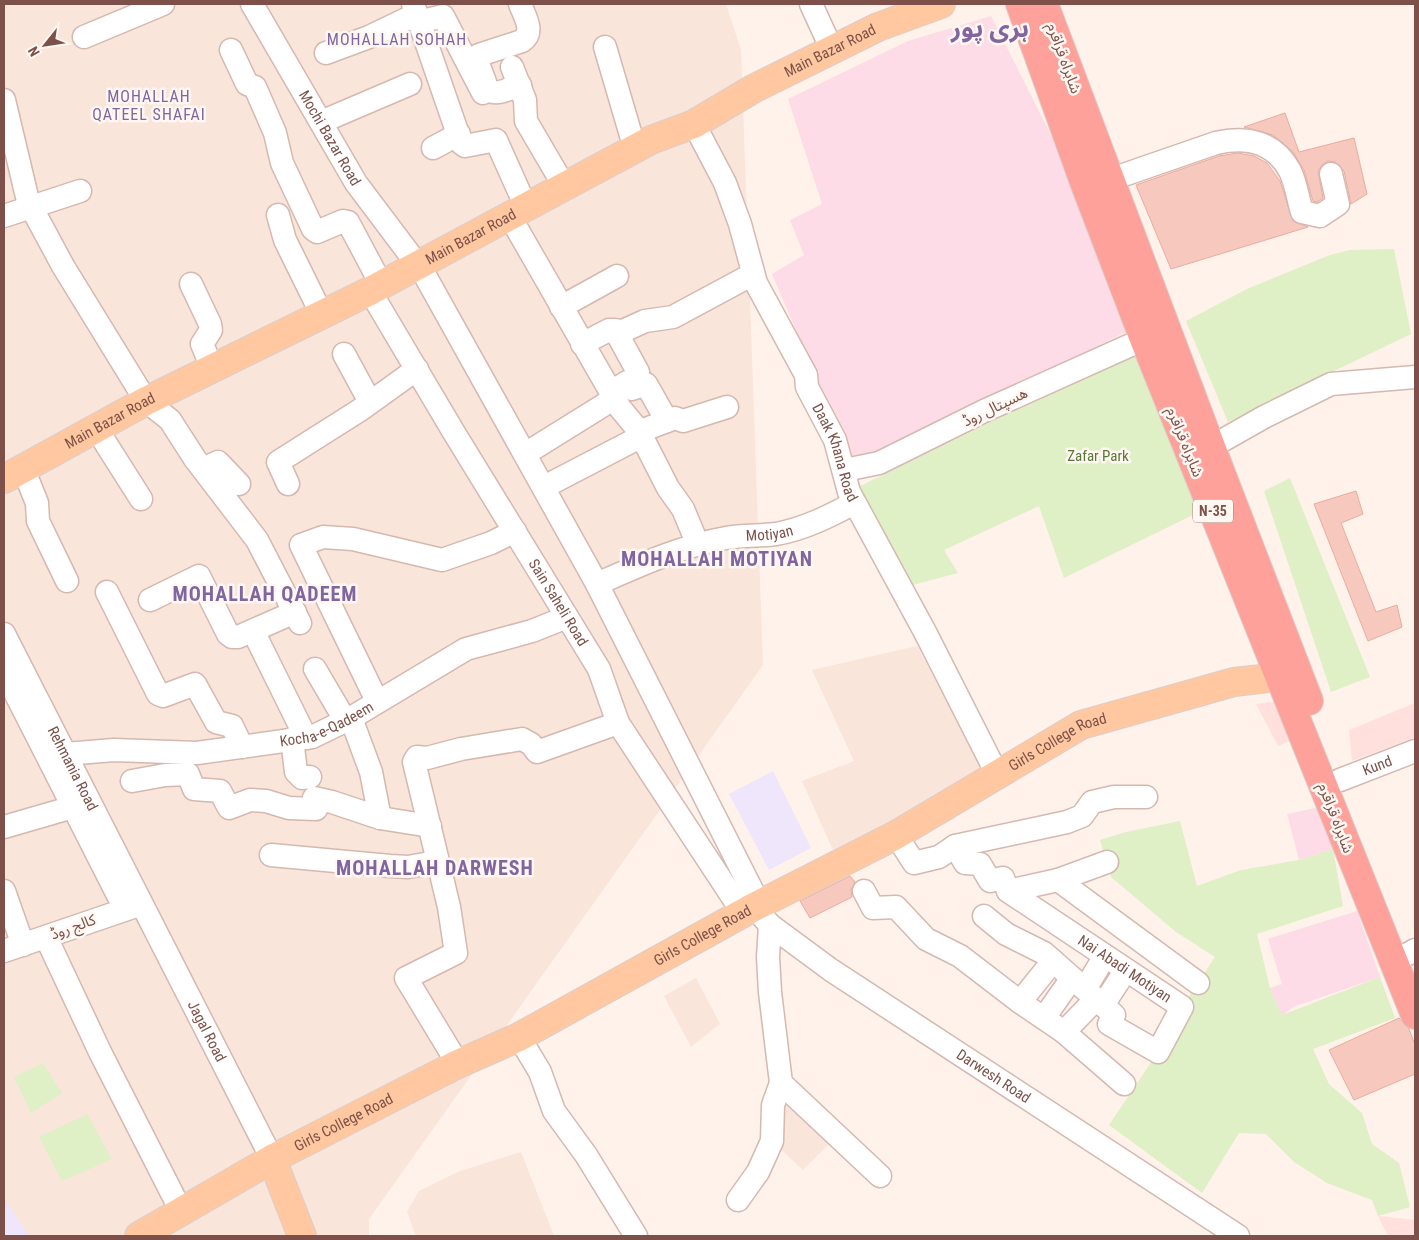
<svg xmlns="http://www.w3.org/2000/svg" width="1419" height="1240" viewBox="0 0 1419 1240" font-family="'Roboto Condensed','Noto Sans Arabic',sans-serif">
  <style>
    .residential { fill: #f9e5da }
    .commercial { fill: #ffe0dd }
    .education { fill: #efe6fb }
    .medical { fill: #fddce7 }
    .green { fill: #dfefc6 }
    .building { fill: #f7c9be; stroke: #ebab9d }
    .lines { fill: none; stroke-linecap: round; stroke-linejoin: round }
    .minor-casing { stroke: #d5b8b0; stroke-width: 25 }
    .major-casing { stroke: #dbcecc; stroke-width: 30 }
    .highway-casing { stroke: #dbcecc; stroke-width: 30 }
    .minor { stroke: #fff; stroke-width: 22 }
    .major { stroke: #ffc8a0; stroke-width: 28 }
    .highway { stroke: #fea19b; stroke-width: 28 }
    .labels { text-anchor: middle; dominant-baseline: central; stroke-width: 5; stroke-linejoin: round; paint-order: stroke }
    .shield { fill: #fff7f2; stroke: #a4837c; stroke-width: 1 }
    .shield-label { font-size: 14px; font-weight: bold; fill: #7d5149 }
    .street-label { font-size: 15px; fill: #7d5149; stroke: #fff7f2 }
    .park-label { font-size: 15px; fill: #59773a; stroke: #fff7f2 }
    .neighbourhood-label { font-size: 16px; letter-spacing: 1px; fill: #8065a0; stroke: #fff7f2 }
    .district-label { font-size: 20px; font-weight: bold; letter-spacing: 1px; fill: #8065a0; stroke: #fff7f2 }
    .town-label { font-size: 25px; font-weight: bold; fill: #8065a0; stroke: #fff7f2 }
  </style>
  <rect width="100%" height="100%" fill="#fef2ea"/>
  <path class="residential" d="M4 4H726L741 50 763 665 369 1219V1236H4Z
    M917 646 985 775 833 850 802 781 854 761 812 670Z
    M696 978 720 1024 691 1047 664 996Z
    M781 1083 837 1136 803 1170 772 1141Z
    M521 1152 554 1236H416L407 1212 419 1191 460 1171Z"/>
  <path class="commercial" d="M1279 701 1293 740 1278 746 1256 704Z
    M1415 703V737L1352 761 1349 730Z
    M1378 1216 1415 1220V1236H1388Z"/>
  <path class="education" d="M773 771 811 848 769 870 729 794Z
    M4 1198 29 1236H4Z"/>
  <path class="medical" d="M991 16 1052 137 1126 332 1014 387 852 462 772 274 804 255 790 220 822 204 788 99 908 41Z
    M1320 807 1333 849 1299 860 1287 814Z
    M1357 911 1380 977 1293 1007 1282 1016 1270 988 1282 984 1268 939Z"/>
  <path class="green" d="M1394 249 1411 334 1228 422 1186 321 1247 289 1330 255 1350 250Z
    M1138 350 1201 511 1064 578 1039 506 944 550 958 573 901 588 850 491Z
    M1290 478 1370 677 1331 692 1264 491Z
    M1180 821 1197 886 1241 870 1299 860 1333 849 1343 906 1257 934 1270 988 1282 1015 1380 977 1395 1018 1313 1049 1329 1084 1362 1113 1372 1144 1399 1163 1410 1207 1378 1216 1372 1200 1327 1183 1294 1162 1266 1134 1239 1133 1202 1193 1109 1125 1158 1052 1182 1007 1215 957 1176 932 1111 877 1100 840 1126 832Z
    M43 1063 62 1093 31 1113 14 1077Z
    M87 1114 112 1159 62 1181 39 1137Z"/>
  <path class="building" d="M1285 113 1299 152 1354 138 1367 194 1351 204 1344 171 1335 162 1328 161 1322 165 1318 171 1323 198 1317 202 1313 201 1304 170 1293 152 1273 135 1244 127Z
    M1238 153 1254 156 1267 163 1280 181 1293 221 1308 227 1171 269 1136 185 1219 156Z
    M1356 491 1363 514 1341 523 1376 612 1397 605 1402 627 1368 641 1314 504Z
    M850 876 855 882 851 890 852 897 810 918 800 901Z
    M1399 1018 1409 1029 1415 1045V1074L1354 1100 1329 1050Z"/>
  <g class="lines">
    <g class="minor-casing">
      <g id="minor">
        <path id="s1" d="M252 4 356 183 423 272 597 584 759 904"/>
        <path d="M413 4 461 143 465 146 496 140 526 207"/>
        <path d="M811 4 832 50"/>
        <path d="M419 22 443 16 483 93 488 90C497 96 511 88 520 85"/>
        <path d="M84 37 163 4"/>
        <path d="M605 47 635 149"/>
        <path d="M231 50 247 84 255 87 275 133 282 163 313 229 317 232 343 221 348 222 381 284"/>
        <path d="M326 53 369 37 417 14"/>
        <path d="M512 67 525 100 526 121 564 186"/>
        <path d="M485 82 477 61 479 55 522 41C535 32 525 17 520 4"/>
        <path d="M4 100 28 201 63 266 146 401 170 420 195 459 257 540 300 623"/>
        <path d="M321 122 410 84"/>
        <path id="s2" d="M694 124 725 183 740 224 756 283 806 375 807 387 835 440 849 492 925 632 997 774"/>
        <path d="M433 148 459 134"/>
        <path d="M1109 180 1216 143C1246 136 1274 141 1290 171 1296 183 1298 199 1302 212L1320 216 1338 204 1331 174"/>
        <path d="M278 215 285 240 321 313"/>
        <path d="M509 215 620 408 639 431 668 488 683 509 698 545"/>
        <path d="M4 216 80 191"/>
        <path d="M191 284 210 324 211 330 202 344 212 368"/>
        <path id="s3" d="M370 291 453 431 599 669 618 723 743 913"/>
        <path d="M561 307 617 276"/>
        <path d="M615 330 638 372"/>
        <path d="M582 344 609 330 623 331 645 321 673 317 753 274"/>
        <path d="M344 354 370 402"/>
        <path d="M611 392 627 382 632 389 646 384 667 421"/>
        <path d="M96 428 141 499"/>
        <path d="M1211 447 1264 417 1331 384 1415 377"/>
        <path d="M525 454 615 398"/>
        <path d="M23 468 37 503 38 521 67 581"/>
        <path d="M203 469 218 462 239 484"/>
        <path d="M845 470 879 463 984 411 1144 339"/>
        <path d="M288 484 278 462 360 410 417 369"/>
        <path d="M544 487 642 436 646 429 675 418 683 421 727 407"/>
        <path id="s4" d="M597 584C638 566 681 546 726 538 743 535 760 536 776 534 804 529 830 516 854 503"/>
        <path d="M107 592 158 694 163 696 195 684 216 722 232 726 242 747"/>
        <path d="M150 600 199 576 228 634 232 637H238L295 612"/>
        <path id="s5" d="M4 634 272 1159"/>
        <path d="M257 639 306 738"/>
        <path d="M315 669 345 720"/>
        <path d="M4 671 125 909"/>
        <path d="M377 701 301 545 323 537 353 539 442 560 491 543 515 531"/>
        <path d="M351 718 371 772 380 818"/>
        <path d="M292 739 296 772 302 778 310 777"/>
        <path id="s6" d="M65 754 114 750 197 753 312 737 351 718 466 649 532 631 567 617"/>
        <path id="s7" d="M1340 780 1415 751"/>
        <path d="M132 781 165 775 188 774 194 789 220 791 229 808 250 800 266 801 289 808 316 809 314 798 332 802 380 818 430 826"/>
        <path d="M4 827 73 807"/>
        <path d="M896 835 914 863 939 857 955 846 1067 822 1082 816 1092 802 1114 797H1146"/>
        <path id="s8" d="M955 846 965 863 980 864 990 881 1003 878 1008 891 1182 1007 1158 1052 1109 1024 1114 1015 1044 953 1006 934 984 916"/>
        <path d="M271 855 390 866 408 867 436 862"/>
        <path d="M1058 880 1107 862"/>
        <path d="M4 891 23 945"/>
        <path d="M864 891 873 908 896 907 926 939 960 956 1020 1002 1064 1032 1124 1084"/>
        <path d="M1008 891 1058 880 1198 983"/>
        <path id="s9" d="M754 907 770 925 831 970 1238 1236"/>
        <path d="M46 937 100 1052 181 1211"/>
        <path d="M4 951 139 905"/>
        <path d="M1406 955 1415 950"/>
        <path d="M1085 989 1105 956"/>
        <path d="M1020 1002 1053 961"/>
        <path d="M1103 1005 1126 970"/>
        <path d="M1044 1018 1072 978"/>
        <path d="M1064 1032 1096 999"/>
        <path d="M519 1037 540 1072 554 1111 586 1155 636 1236"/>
        <path d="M458 1064 406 978 456 953 449 907 414 762 417 757 427 758 461 749 522 739 531 744 537 752 618 723"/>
        <path d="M781 1083 880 1176"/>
        <path d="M738 1200 758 1172 772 1141 773 1105 781 1083 770 992 768 957 770 925"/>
      </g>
    </g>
    <g class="major-casing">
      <g id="major">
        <path id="s10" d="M4 479 146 401 370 291 651 140 694 124 753 89 878 27 941 4"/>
        <path d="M272 1159 302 1236"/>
        <path id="s11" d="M139 1236 272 1159 458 1064 519 1037 754 907 896 835 1081 725 1234 682 1279 677"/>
      </g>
    </g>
    <g class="highway-casing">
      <path id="highway" d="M1020 4 1084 182 1144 339 1415 1015
        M1044 4 1211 447 1309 701"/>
    </g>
    <use href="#minor" class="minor"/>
    <use href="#major" class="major"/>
    <use href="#highway" class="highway"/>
  </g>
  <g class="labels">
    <rect class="shield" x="1193" y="499.5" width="40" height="23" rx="4"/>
    <g class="shield-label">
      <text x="1213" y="511">N-35</text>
    </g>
    <g class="street-label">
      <text stroke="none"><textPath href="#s10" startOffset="931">Main Bazar Road</textPath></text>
      <text transform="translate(1064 58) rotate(70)">شاہراہ قراقرم</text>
      <text stroke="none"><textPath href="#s1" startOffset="155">Mochi Bazar Road</textPath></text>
      <text stroke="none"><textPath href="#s10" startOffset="526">Main Bazar Road</textPath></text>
      <text transform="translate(995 407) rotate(-26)">ھسپتال روڈ</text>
      <text stroke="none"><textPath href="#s10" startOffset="121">Main Bazar Road</textPath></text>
      <text transform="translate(1185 442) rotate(68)">شاہراہ قراقرم</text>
      <text stroke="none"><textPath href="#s2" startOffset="360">Daak Khana Road</textPath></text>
      <text stroke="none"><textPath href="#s4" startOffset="181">Motiyan</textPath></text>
      <text stroke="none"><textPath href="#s3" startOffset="364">Sain Saheli Road</textPath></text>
      <text stroke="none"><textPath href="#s6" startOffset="266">Kocha-e-Qadeem</textPath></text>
      <text stroke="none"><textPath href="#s11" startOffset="1044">Girls College Road</textPath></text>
      <text stroke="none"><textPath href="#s7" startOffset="40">Kund</textPath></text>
      <text stroke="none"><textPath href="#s5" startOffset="151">Rehmania Road</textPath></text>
      <text transform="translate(1336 818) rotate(69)">شاہراہ قراقرم</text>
      <text transform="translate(73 927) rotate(-20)">کالج روڈ</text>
      <text stroke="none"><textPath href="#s11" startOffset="639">Girls College Road</textPath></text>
      <text stroke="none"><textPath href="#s8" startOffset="222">Nai Abadi Motiyan</textPath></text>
      <text stroke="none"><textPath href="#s5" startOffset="446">Jagal Road</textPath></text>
      <text stroke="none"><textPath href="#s9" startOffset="294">Darwesh Road</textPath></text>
      <text stroke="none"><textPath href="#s11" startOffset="234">Girls College Road</textPath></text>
    </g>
    <g class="park-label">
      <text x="1098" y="456">Zafar Park</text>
    </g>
    <g class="neighbourhood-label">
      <text x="397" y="39">MOHALLAH SOHAH</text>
      <text x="149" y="96">MOHALLAH<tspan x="149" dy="18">QATEEL SHAFAI</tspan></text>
    </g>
    <g class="district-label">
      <text x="717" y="559">MOHALLAH MOTIYAN</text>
      <text x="265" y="594">MOHALLAH QADEEM</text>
      <text x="435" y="868">MOHALLAH DARWESH</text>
    </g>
    <g class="town-label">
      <text x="990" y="28">ہری پور</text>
    </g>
  </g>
  <rect width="1419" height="1240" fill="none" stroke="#7d5149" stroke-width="10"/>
  <g transform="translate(45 45) rotate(240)" stroke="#fff7f2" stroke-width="4" paint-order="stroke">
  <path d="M0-4L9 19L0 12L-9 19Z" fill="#7d5149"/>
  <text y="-8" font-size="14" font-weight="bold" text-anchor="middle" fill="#7d5149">N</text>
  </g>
</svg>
